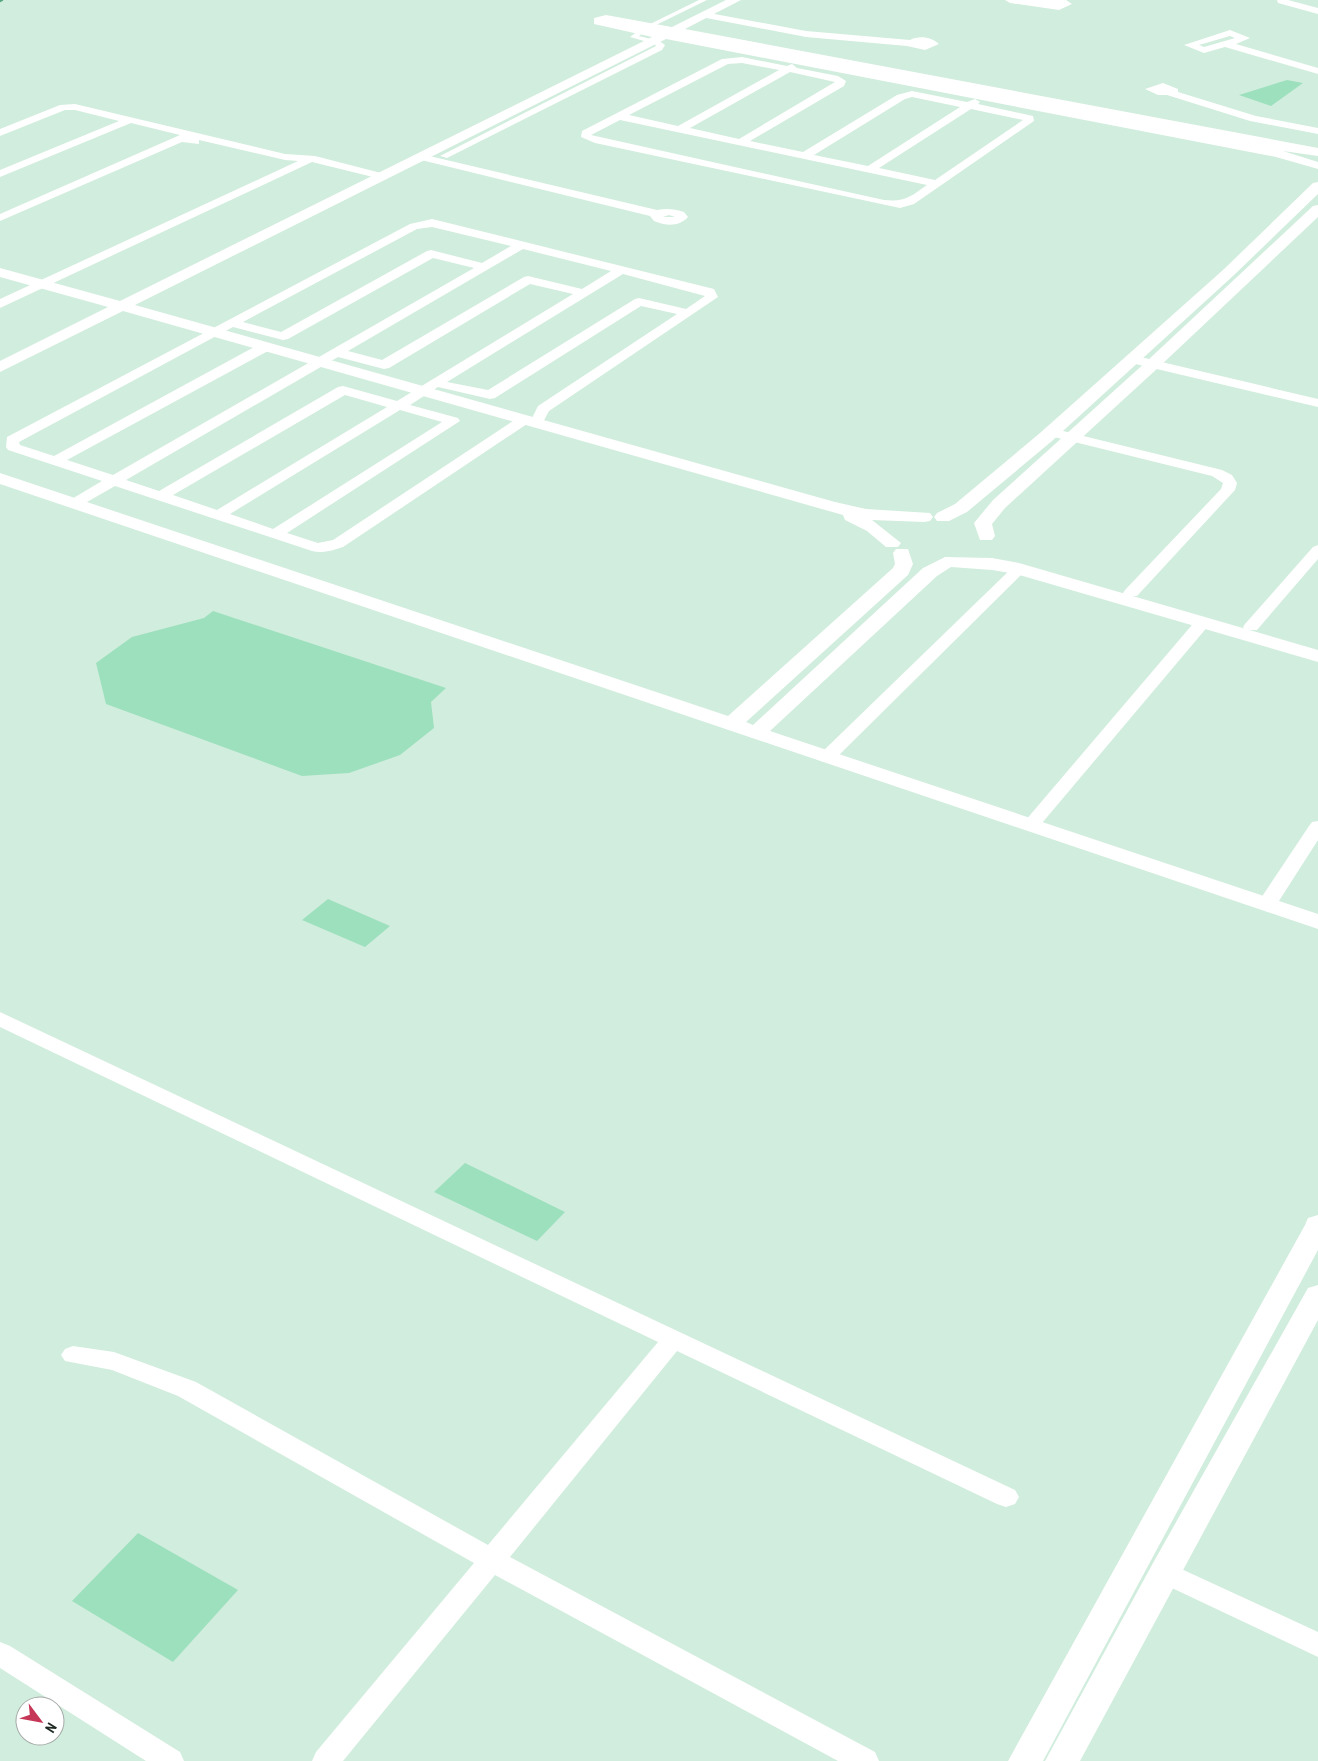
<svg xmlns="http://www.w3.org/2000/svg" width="1318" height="1761" viewBox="0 0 1318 1761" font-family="'Roboto Condensed',sans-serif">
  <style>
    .green { fill: #9de0be }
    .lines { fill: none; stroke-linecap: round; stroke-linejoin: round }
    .stream { stroke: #54a57f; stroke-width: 2.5 }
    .pedestrian { fill: #fff; fill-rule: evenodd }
    .minor { fill: #fff; fill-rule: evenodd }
    .tertiary { fill: #fff; fill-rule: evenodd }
  </style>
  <rect width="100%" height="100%" fill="#d1eddd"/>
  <path class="green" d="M1287 80 1303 83 1271 106 1239 95Z
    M213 611 446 688 431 702 434 728 400 755 349 773 302 776 106 704 96 663 132 637 204 618Z
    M328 899 390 926 365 947 302 920Z
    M465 1163 565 1212 537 1241 434 1192Z
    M138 1533 238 1590 173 1662 72 1601Z"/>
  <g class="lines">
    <path class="stream" d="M0 1 2 0"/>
    <path class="pedestrian" d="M699 0H707L652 27 646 26Z
      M642 28 646 30 639 36 651 39V43L630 37Z
      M652 40H658L665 45 662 50 447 158 440 156 656 46Z"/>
    <path class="minor" d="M1005 0H1066L1072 4 1059 10 1010 3Z
      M1277 0H1288L1318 8V14L1278 3Z
      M704 12 806 31 910 40C919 35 932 37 939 44L925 50 907 46 806 37 701 17 699 15Z
      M1230 30 1250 38 1236 44 1318 68V74L1225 47 1204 53 1184 45ZM1230 36 1235 38 1204 47 1199 45Z
      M742 57 787 66 792 64 797 68 838 76 846 81 844 86 750 141 803 152 897 95 912 91 967 102 975 99 980 102 978 104 1033 116 1034 121 914 204 900 208 595 143 581 137 582 131 722 59ZM742 63 779 70 678 126 629 115 728 64ZM790 72 835 82 739 139 690 128ZM912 97 960 107 868 166 814 155 905 99ZM971 109 1023 120 935 180 879 168ZM620 120 927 185C910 197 905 202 884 200L591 135Z
      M1163 83 1178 89V92L1256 116 1318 128V134L1250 121 1167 95H1158L1145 89Z
      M75 104 285 154 315 156 385 174 387 176 381 179 312 162 0 308V299L298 161 285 160 199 140V144L182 142 0 221V214L180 135 131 123 0 177V170L119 121 75 110H65L0 136V129L60 105Z
      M421 154 657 210C667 208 675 209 684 212L688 217C679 227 666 226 654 221L650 216 417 159V155ZM669 215 675 217H663Z
      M432 219 714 289 718 297 549 411 541 426H531L530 422 343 547C334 550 322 554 312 551L115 486 80 506H70L68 503 70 500 102 481 8 450 6 447 7 437 410 224ZM432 227 511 246 482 263 431 250 427 251 281 332 243 322 417 229ZM523 249 611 271 582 289 528 276 524 277 382 360 348 351ZM433 258 474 268 113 475 67 460 268 351 270 348 268 345H258L54 456 20 445 19 442 233 327 283 340 288 339ZM623 274 705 296 686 309 639 298 635 299 488 390 447 382ZM530 284 573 294 397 401 343 386 338 387 159 491 126 480 338 357 384 369 389 368ZM641 306 677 314 538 406 531 420 524 416 519 417 333 540 318 543 287 533 460 421 458 418 410 405 438 387 490 399 495 398ZM345 395 387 407 217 510 173 495ZM400 410 442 422 273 529 230 514Z
      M1132 355 1318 399V407L1127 362 1125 359Z
      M1051 428 1222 470 1232 475 1237 483 1235 490 1137 596H1125L1123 593 1125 590 1221 489 1223 483 1212 476 1046 435 1044 432Z
      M1318 545V559L1257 630H1245L1243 627 1245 624 1313 547Z
      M1019 564 1024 566 1027 569 1024 572 833 761H821L818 757 821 753 1014 566Z
      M1203 617 1211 622 1209 625 1037 829H1025L1022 825 1025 821 1197 619Z
      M1318 821V840L1277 904 1274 908H1260L1257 904 1309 826 1312 822Z
      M0 1012 1015 1490 1019 1497 1015 1504 1006 1507 997 1504 677 1351 510 1557 875 1752 879 1761H838L495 1575 343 1761H312L316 1752 474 1563 178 1396 112 1370 65 1361 61 1355 65 1349 73 1346 114 1352 196 1382 488 1545 658 1342 0 1027Z
      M1164 1561 1318 1632V1657L1155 1580 1151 1572 1155 1564Z
      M0 1642 10 1646 180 1752 184 1761H146L0 1668Z"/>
    <path class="tertiary" d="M726 0H741L685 29 1318 148V156L1283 151 1318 162V169L1276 157 666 39 135 305 835 502 866 509 930 513 933 517 930 521 924 522 872 520 901 543 898 547H886L867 531 845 520 843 515 123 311 0 372V361L108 307 0 277V268L120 301 652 37 594 24V18L606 15 672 27Z
      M1318 182V194L1233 276 1052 441 967 512 949 521H937L934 517 937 513 955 504 1040 433 1223 270 1313 183Z
      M1318 205V217L1159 367 1005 508 992 524 995 536 992 540H980L974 523 993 500 1147 361 1313 206Z
      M0 473 728 716 893 568 895 564 893 553 896 549H908L913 564 908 575 746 722 753 725 923 568 945 557 992 558 1019 563 1318 650V662L1016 574 992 570 951 567 937 576 770 731 1318 914V929L0 484Z
      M1318 1215V1250L1043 1761H1008L1305 1225 1308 1218Z
      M1318 1285V1320L1080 1761H1045L1153 1563 1308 1288Z"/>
  </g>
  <g transform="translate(40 1721) rotate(122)"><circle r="24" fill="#ffffff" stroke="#a6aaa8"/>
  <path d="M0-4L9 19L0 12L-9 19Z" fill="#c53657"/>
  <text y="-8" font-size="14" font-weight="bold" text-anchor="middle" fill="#212b26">N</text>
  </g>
</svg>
